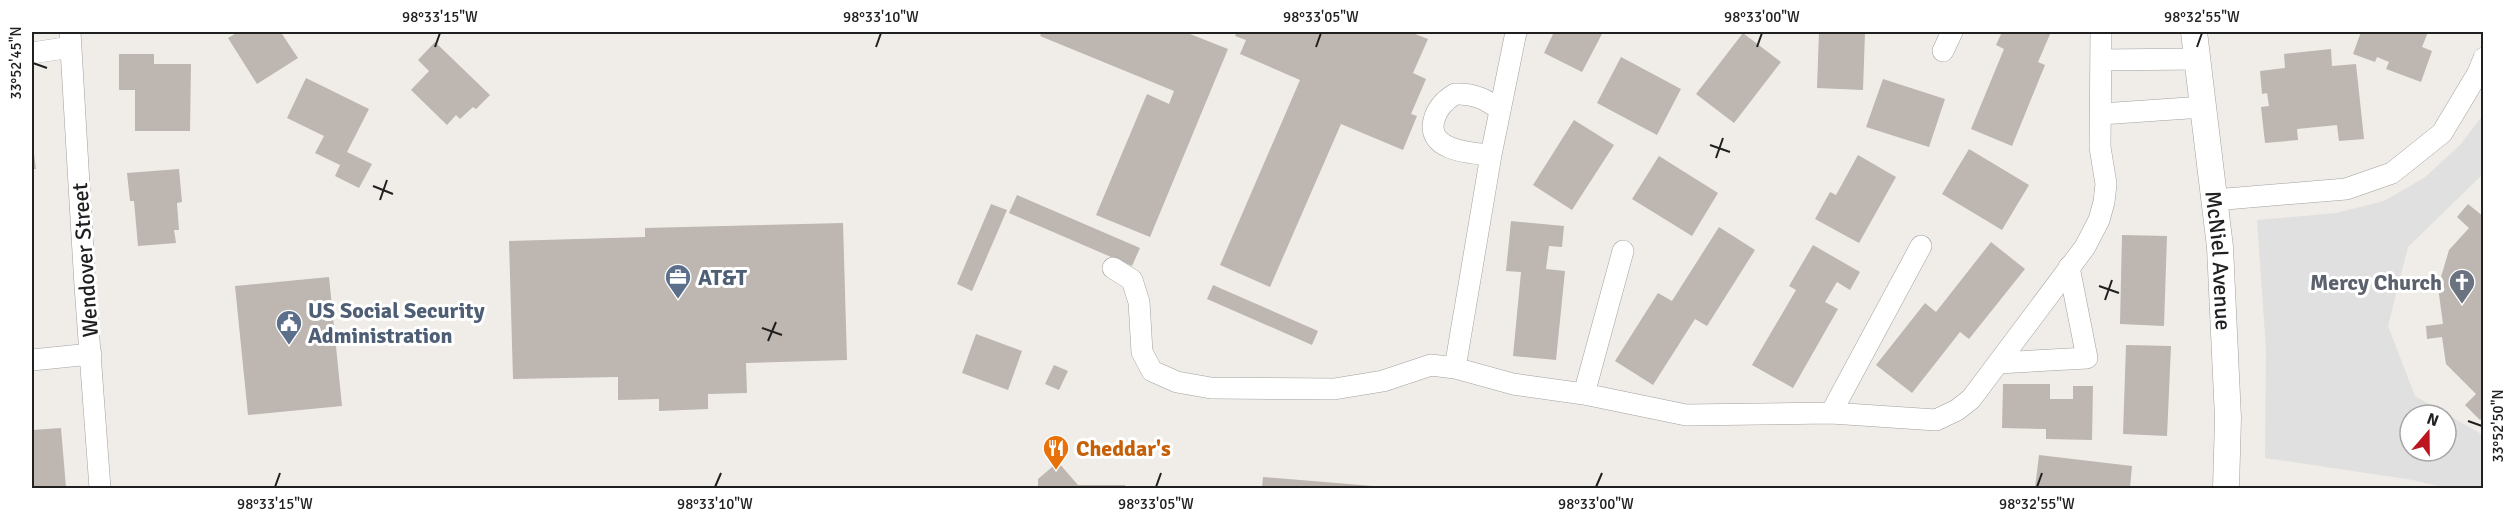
<svg xmlns="http://www.w3.org/2000/svg" width="2515" height="520" viewBox="0 0 2515 520" font-family="Signika,sans-serif">
  <style>
    .parking { fill: #e0e0e0; fill-rule: evenodd }
    .building { fill: #bdb6b1 }
    .lines { fill: none; stroke-linecap: round; stroke-linejoin: round }
    .minor-casing { stroke: #a1a1a1; stroke-width: 22 }
    .tertiary-casing { stroke: #a1a1a1; stroke-width: 27 }
    .minor { stroke: #fff; stroke-width: 21 }
    .tertiary { stroke: #fff; stroke-width: 26 }
    .ticks { fill: none; stroke: #202020; stroke-width: 2 }
    .labels { text-anchor: middle; dominant-baseline: central; stroke-width: 6; stroke-linejoin: round; paint-order: stroke }
    .street-label { font-size: 22px; fill: #202020; stroke: #fff }
    .service-label { font-size: 22px; font-weight: bold; fill: #4e5e75; stroke: #fff; text-anchor: start }
    .worship-label { font-size: 22px; font-weight: bold; fill: #5b616d; stroke: #fff; text-anchor: end }
    .food-label { font-size: 22px; font-weight: bold; fill: #c56008; stroke: #fff; text-anchor: start }
    .neatline { fill: none; stroke: #202020; stroke-width: 2 }
    .ticks-label { font-size: 15px; text-anchor: middle; fill: #202020 }
  </style>
  <rect width="100%" height="100%" fill="#f0ede8"/>
  <path class="parking" d="M2483 115V174L2408 247 2388 326 2415 396 2483 435V488H2446L2413 480 2265 458 2266 350 2257 220 2336 213 2384 201 2424 178 2460 145ZM2410 415H2446V451H2410Z"/>
  <path class="building" d="M238 32H286L282 34 298 58 257 84 228 38Z
    M1042 32H1185L1228 49 1150 237 1096 215 1147 94 1169 104 1174 91 1040 36Z
    M1237 32H1410L1428 39 1413 73 1426 79 1411 114 1417 116 1403 150 1341 124 1270 287 1220 265 1300 80 1240 54 1246 40 1235 36Z
    M1554 32H1603L1582 72 1544 53Z
    M1819 32H1865L1863 90 1817 88Z
    M2002 32H2051L2038 62 2045 65 2012 146 1971 129 2004 49 1996 45Z
    M2361 32H2428L2422 47 2432 51 2421 82 2386 69 2389 62 2377 57 2375 62 2353 54Z
    M1743 33 1781 62 1734 123 1696 94Z
    M435 42 490 95 476 109 473 107 460 119 456 115 447 125 411 90 429 71 418 60Z
    M2331 49 2332 66 2356 64 2364 139 2339 141 2337 125 2297 129 2298 140 2265 143 2261 107 2269 106 2267 93 2262 94 2260 71 2285 68 2284 54Z
    M119 54H154V64H191L190 131H135V90H119Z
    M1621 57 1681 89 1657 135 1597 103Z
    M306 78 369 109 347 152 372 164 359 188 335 176 340 165 315 153 324 136 287 118Z
    M1883 79 1945 99 1929 147 1866 127Z
    M1574 120 1614 145 1572 210 1533 185Z
    M32 139 36 169H32Z
    M1969 149 2029 185 2002 230 1942 194Z
    M1858 155 1896 177 1859 243 1815 219 1830 192 1836 195Z
    M1659 156 1718 193 1692 236 1632 199Z
    M179 169 182 202 177 203 179 230H174L176 243 138 246 134 201H130L127 173Z
    M1017 195 1140 248 1132 266 1009 213Z
    M991 204 1007 210 972 291 957 284Z
    M2468 204 2484 217V417L2480 420 2465 405 2476 394 2446 364 2442 337 2427 339 2426 326 2443 324 2438 287 2449 250 2469 228 2457 217Z
    M1511 221 1564 226 1562 247 1549 246 1546 269 1565 271 1556 360 1513 356 1521 272 1506 271Z
    M843 223 847 360 746 363 747 393 708 394V409L659 411V399L618 400V377L513 379 509 241 645 237V228Z
    M1719 227 1755 250 1707 326 1695 319 1653 385 1615 361 1658 293 1672 301Z
    M2122 235 2167 236 2164 326 2120 324Z
    M1991 242 2025 269 1969 339 1960 332 1912 393 1876 365 1925 303 1936 312Z
    M1813 245 1860 272 1850 290 1837 282 1825 302 1838 309 1793 388 1752 365 1796 290 1789 286Z
    M329 277 342 406 248 415 235 286Z
    M1213 285 1318 331 1312 345 1207 299Z
    M976 334 1022 351 1008 390 962 373Z
    M2126 345 2171 346 2167 436 2123 434Z
    M1054 365 1068 371 1059 390 1045 384Z
    M2003 384H2050V399H2073V386H2093L2092 440 2046 439V429L2002 428Z
    M61 428 66 488H32V430Z
    M2039 455 2132 466 2130 488H2035Z
    M1058 462 1078 485H1125V488H1038V479Z
    M1263 477 1385 487V488H1262Z"/>
  <g class="lines">
    <g class="minor-casing">
      <path id="minor" d="M70 32 85 286 100 488
        M1943 51 1952 32
        M32 53 71 47
        M2101 60 2197 59
        M2101 114 2203 107
        M1491 155C1471 153 1426 151 1434 120 1437 108 1445 100 1455 94 1473 93 1486 99 1500 110
        M2214 200 2346 189 2392 173 2442 133 2478 73 2484 58
        M1113 268 1132 280 1139 302 1142 352 1152 371 1177 382 1211 388 1334 389 1383 381 1431 365 1455 368 1513 384 1584 394 1686 415 1831 413 1936 420 1957 410 1971 399 2085 247 2099 220 2104 202 2106 184 2100 147 2101 32
        M32 360 91 354
        M1998 363 2087 358 2069 267
        M1455 368 1491 155 1516 32
        M1584 394 1623 251
        M1831 413 1921 246"/>
    </g>
    <g class="tertiary-casing">
      <g id="tertiary">
        <path id="s1" d="M2194 32 2220 247 2228 418 2226 488"/>
      </g>
    </g>
    <use href="#minor" class="minor"/>
    <use href="#tertiary" class="tertiary"/>
  </g>
  <path class="ticks" d="M435 47 440 33M876 47 881 33M1316 47 1321 33M1757 47 1762 33M2197 47 2202 33M33 63 47 68M1710 145 1730 152M1716 158 1723 138M373 186 393 194M380 200 387 180M2099 286 2119 293M2105 300 2112 280M762 328 782 335M768 341 776 322M2468 421 2482 426M275 487 280 473M715 487 721 473M1156 487 1161 473M1596 487 1602 473M2037 487 2042 473"/>
  <defs>
    <g id="office-pin" transform="scale(1.35)"><path d="M0 17L-7.5 6A9.5 9.5 0 1 1 7.5 6Z" fill="#5c6f8a" stroke="#fff"/><path d="M-6-3h4V-5.5h4V-3h4V5H-6ZM-1-4.5V-3h2v-1.5ZM-6 0V1H6V0Z" fill="#fff"/></g>
    <g id="church-pin" transform="scale(1.35)"><path d="M0 17L-7.5 6A9.5 9.5 0 1 1 7.5 6Z" fill="#6b7280" stroke="#fff"/><path d="M-1.2-6h2.4v3.5h3.3v2.4h-3.3V6h-2.4V-.1h-3.3v-2.4h3.3Z" fill="#fff"/></g>
    <g id="civic-pin" transform="scale(1.35)"><path d="M0 17L-7.5 6A9.5 9.5 0 1 1 7.5 6Z" fill="#5c6f8a" stroke="#fff"/><path d="M-.6-6.5H3V-4.5H.6V-3L4-1V1h2V6H-6V1h2V-1L-.6-3ZM-1.2 2.5V6h2.4V2.5Z" fill="#fff"/></g>
    <g id="restaurant-pin" transform="scale(1.35)"><path d="M0 17L-7.5 6A9.5 9.5 0 1 1 7.5 6Z" fill="#e8710a" stroke="#fff"/><path d="M-5-6h1v4h1v-4h1v4h1v-4h1v5L-1.5 .5V6h-2V.5L-5-1ZM5-6V6H3V1.5H1.5Q1.5-4 5-6Z" fill="#fff"/></g>
  </defs>
  <g fill-rule="evenodd">
    <use href="#office-pin" x="678" y="277"/>
    <use href="#church-pin" x="2462" y="282"/>
    <use href="#civic-pin" x="289" y="323"/>
    <use href="#restaurant-pin" x="1056" y="448"/>
  </g>
  <g class="labels">
    <g class="street-label">
      <text transform="translate(85 260) rotate(-94)">Wendover Street</text>
      <text stroke="none"><textPath href="#s1" startOffset="230">McNiel Avenue</textPath></text>
    </g>
    <g class="service-label">
      <text x="698" y="277">AT&amp;T</text>
      <text x="308" y="310">US Social Security<tspan x="308" dy="25">Administration</tspan></text>
    </g>
    <g class="worship-label">
      <text x="2442" y="282">Mercy Church</text>
    </g>
    <g class="food-label">
      <text x="1076" y="448">Cheddar's</text>
    </g>
  </g>
  <rect width="2515" height="520" fill="none" stroke="#ffffff" stroke-width="66"/>
  <g transform="translate(2428 433) rotate(20)"><circle r="28" fill="#ffffff" stroke="#a6a6a6" stroke-width="1.5"/>
  <path d="M0-4.5L10 22L0 15L-10 22Z" fill="#bc1521"/>
  <text y="-9" font-size="16" font-weight="bold" text-anchor="middle" fill="#202020">N</text>
  </g>
  <rect x="33" y="33" width="2449" height="454" class="neatline"/>
  <g class="ticks-label">
    <text x="440" y="22">98°33'15"W</text>
    <text x="881" y="22">98°33'10"W</text>
    <text x="1321" y="22">98°33'05"W</text>
    <text x="1762" y="22">98°33'00"W</text>
    <text x="2202" y="22">98°32'55"W</text>
    <text transform="translate(16 63) rotate(-90)" y="5">33°52'45"N</text>
    <text transform="translate(2498 426) rotate(-90)" y="5">33°52'50"N</text>
    <text x="275" y="509">98°33'15"W</text>
    <text x="715" y="509">98°33'10"W</text>
    <text x="1156" y="509">98°33'05"W</text>
    <text x="1596" y="509">98°33'00"W</text>
    <text x="2037" y="509">98°32'55"W</text>
  </g>
</svg>
